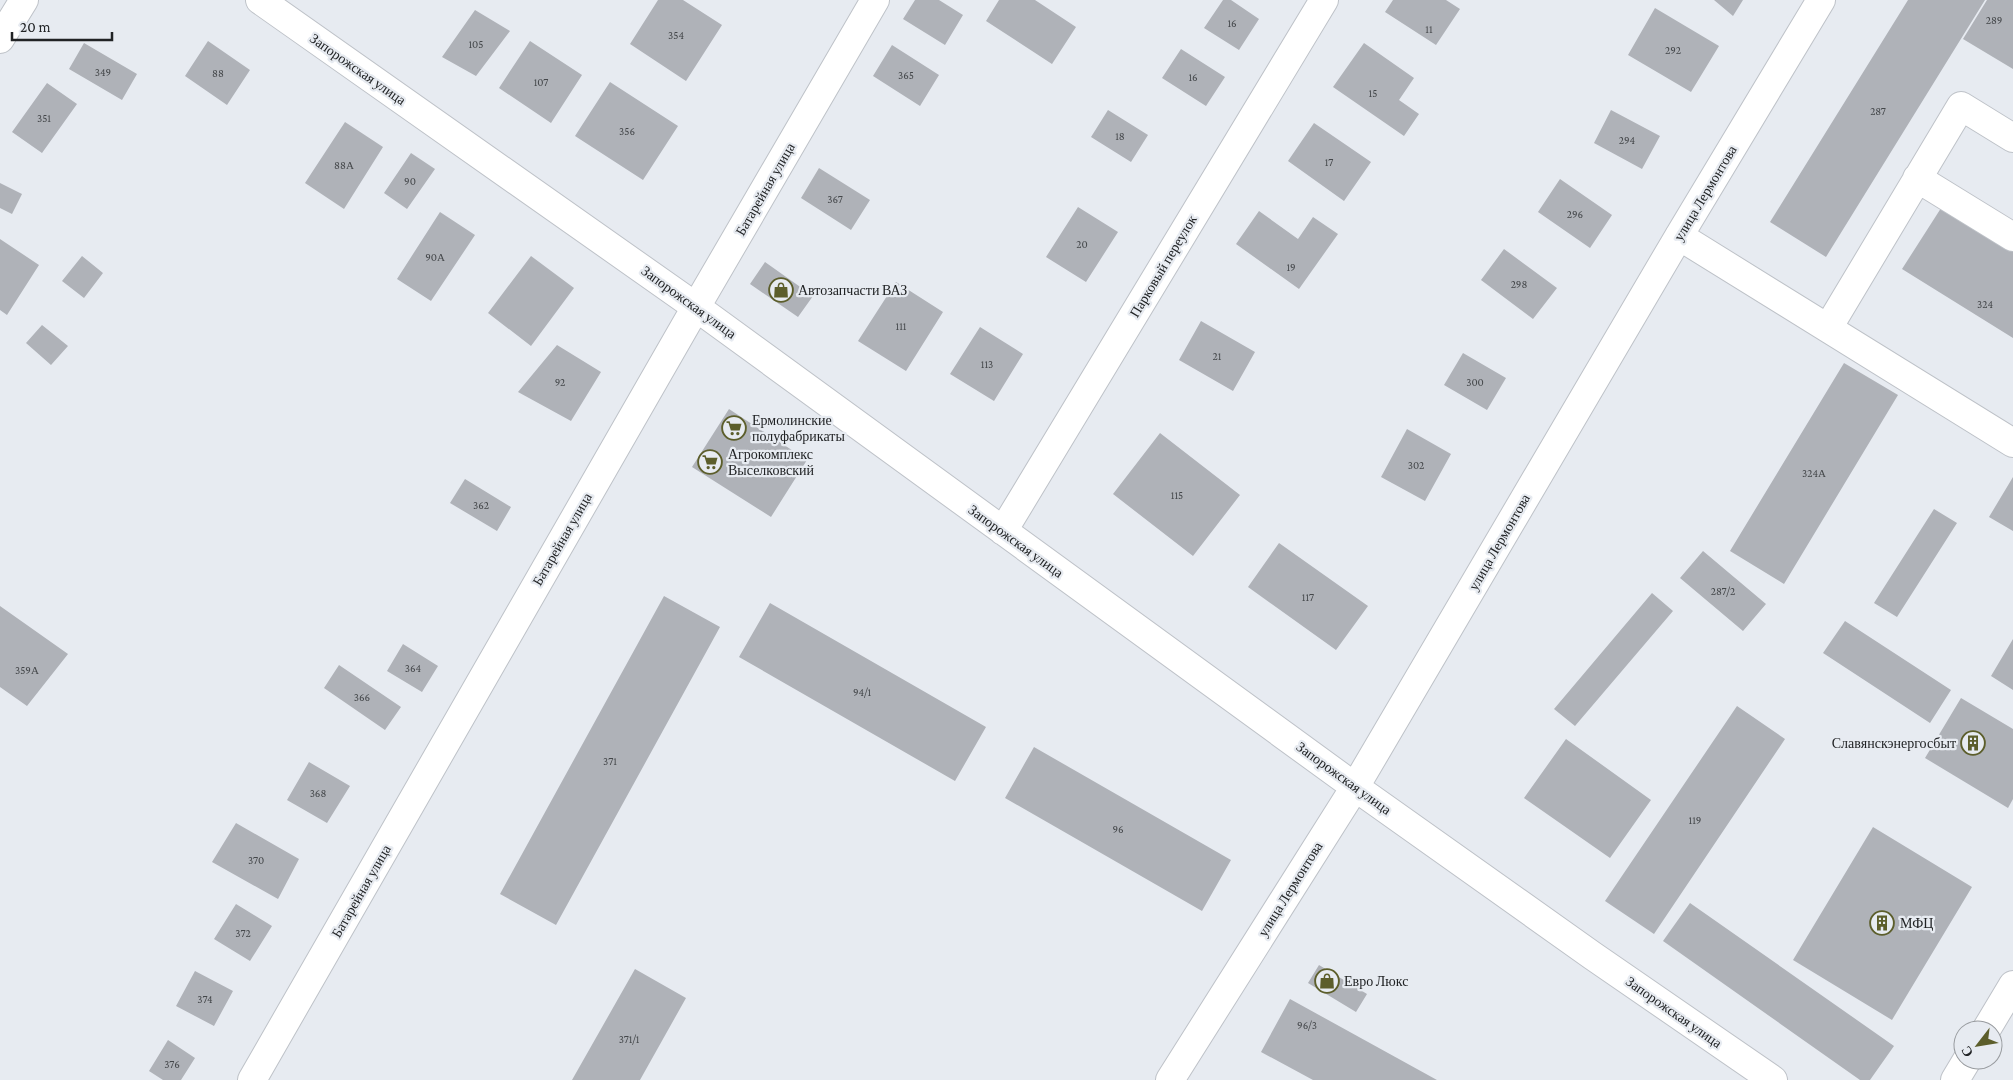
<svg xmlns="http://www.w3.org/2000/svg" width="2013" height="1080" viewBox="0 0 2013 1080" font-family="'Crimson Pro',serif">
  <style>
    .building { fill: #afb2b8 }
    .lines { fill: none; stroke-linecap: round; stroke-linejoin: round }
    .minor-casing { stroke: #bec2c8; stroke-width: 30 }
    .minor { stroke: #fff; stroke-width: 28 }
    .labels { text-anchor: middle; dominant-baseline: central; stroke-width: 4.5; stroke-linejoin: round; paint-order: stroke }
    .number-label { font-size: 11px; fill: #44474a }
    .street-label { font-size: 14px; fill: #212325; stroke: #e7ebf1 }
    .poi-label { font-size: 14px; fill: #212325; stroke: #e7ebf1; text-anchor: start }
  </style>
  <rect width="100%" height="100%" fill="#e7ebf1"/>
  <path class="building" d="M658 0H683L722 25 686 81 630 44Z
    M915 0H939L963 15 945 45 903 19Z
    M999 0H1035L1076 27 1052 64 986 21Z
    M1223 0H1231L1259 19 1239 50 1204 28Z
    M1393 0H1446L1460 9 1436 45 1385 12Z
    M1714 0H1743L1733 16Z
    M1908 0H1985L1826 257 1770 222Z
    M1987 0H2013V69L1963 39Z
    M1655 8 1719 46 1691 92 1628 55Z
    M475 10 510 31 476 76 442 57Z
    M208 41 250 70 227 105 185 76Z
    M530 41 582 75 551 123 499 88Z
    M84 43 137 74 122 100 69 69Z
    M1364 43 1414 78 1399 100 1419 114 1404 136 1333 87Z
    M892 45 939 75 920 106 873 76Z
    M1181 49 1225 77 1206 106 1162 78Z
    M610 82 678 126 643 180 575 136Z
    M47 83 77 104 42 153 12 132Z
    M1108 110 1148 135 1131 162 1091 137Z
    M1611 110 1660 136 1642 169 1594 143Z
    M345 122 383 147 344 209 305 183Z
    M1314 123 1371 162 1344 201 1288 161Z
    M411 153 435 169 407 209 384 193Z
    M819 168 870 200 851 230 801 198Z
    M1560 179 1612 215 1590 248 1538 212Z
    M0 183 22 194 12 214 0 208Z
    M1943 205 2013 249V338L1902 269Z
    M1078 207 1118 232 1086 282 1046 257Z
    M1259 211 1298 239 1313 217 1338 234 1299 289 1236 244Z
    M440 212 475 235 431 301 397 279Z
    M0 239 39 265 7 315 0 310Z
    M1504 249 1557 288 1533 319 1481 280Z
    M82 256 103 273 84 298 62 281Z
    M531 256 574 288 531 346 488 313Z
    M765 262 813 296 798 317 750 284Z
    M896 282 943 312 906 371 858 341Z
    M1201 321 1255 352 1233 391 1179 360Z
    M42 325 68 346 51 365 26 343Z
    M980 327 1023 354 994 401 950 374Z
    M557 345 601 372 571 421 518 392Z
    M1463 353 1506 378 1487 410 1444 385Z
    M1844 363 1898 395 1784 584 1730 551Z
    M729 409 807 460 771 517 692 467Z
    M1407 429 1451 454 1425 501 1381 477Z
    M1160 433 1240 495 1193 556 1113 494Z
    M2013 477V531L1989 517Z
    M465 479 511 507 497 531 450 503Z
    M1934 509 1957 523 1897 617 1874 603Z
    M1279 543 1368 606 1336 650 1248 587Z
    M1703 551 1766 604 1743 631 1680 578Z
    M1652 593 1673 611 1575 726 1554 709Z
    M664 596 720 627 556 925 500 894Z
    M770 603 986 727 955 781 739 657Z
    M0 606 68 654 27 706 0 687Z
    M1845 621 1951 690 1930 723 1823 653Z
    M2013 639V690L1991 676Z
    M403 644 438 666 422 692 387 671Z
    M339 665 401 707 385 730 324 688Z
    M1961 698 2013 729V799L2008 808 1925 758Z
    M1737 706 1785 739 1654 934 1605 901Z
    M1566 739 1651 800 1610 858 1524 798Z
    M1034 747 1231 860 1202 911 1005 798Z
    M309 762 350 786 327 823 287 800Z
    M236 823 299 859 278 899 212 862Z
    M1873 827 1972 887 1892 1020 1793 960Z
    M1690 903 1894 1046 1870 1080H1860L1663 941Z
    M236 904 272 926 250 961 214 939Z
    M1319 965 1367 994 1356 1012 1308 983Z
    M635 969 686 998 640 1080H572Z
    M195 971 233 991 214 1026 176 1006Z
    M1290 999 1437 1080H1313L1261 1052Z
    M168 1040 195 1058 181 1080H163L149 1071Z"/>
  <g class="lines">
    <g class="minor-casing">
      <path id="minor" d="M260 0 696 307 1355 787 1593 956 1773 1080
        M0 39 24 0
        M1917 178 2013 237
        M1679 236 2013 443
        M1828 328 1961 106 2013 138
        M1003 531 1324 0
        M1986 1030 2013 985
        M252 1080 696 307 875 0
        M1170 1080 1355 787 1679 236 1821 0
        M1955 1080 1967 1060"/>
    </g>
    <use href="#minor" class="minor"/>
  </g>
  <defs>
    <g id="shop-ring" transform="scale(1.25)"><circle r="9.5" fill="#e7ebf1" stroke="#5c5e2b" stroke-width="1.5"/><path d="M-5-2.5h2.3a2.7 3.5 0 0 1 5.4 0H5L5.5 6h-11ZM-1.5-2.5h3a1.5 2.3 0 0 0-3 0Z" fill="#5c5e2b"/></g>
    <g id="supermarket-ring" transform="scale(1.25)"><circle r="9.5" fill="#e7ebf1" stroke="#5c5e2b" stroke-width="1.5"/><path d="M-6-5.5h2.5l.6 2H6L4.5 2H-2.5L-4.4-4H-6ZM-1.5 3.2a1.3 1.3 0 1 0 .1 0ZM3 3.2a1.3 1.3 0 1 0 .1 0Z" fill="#5c5e2b"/></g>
    <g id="building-ring" transform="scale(1.25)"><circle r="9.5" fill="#e7ebf1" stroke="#5c5e2b" stroke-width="1.5"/><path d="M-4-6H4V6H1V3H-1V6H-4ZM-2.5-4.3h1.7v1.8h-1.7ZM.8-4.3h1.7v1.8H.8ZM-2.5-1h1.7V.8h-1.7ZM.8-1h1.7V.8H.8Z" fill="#5c5e2b"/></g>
  </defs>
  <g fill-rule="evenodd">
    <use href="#shop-ring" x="781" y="290"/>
    <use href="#supermarket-ring" x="734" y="428"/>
    <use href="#supermarket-ring" x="710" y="462"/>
    <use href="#building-ring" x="1973" y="743"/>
    <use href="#building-ring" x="1882" y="923"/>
    <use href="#shop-ring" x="1327" y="981"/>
  </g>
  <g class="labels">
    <g class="number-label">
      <text x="1994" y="20">289</text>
      <text x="1232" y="23">16</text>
      <text x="1429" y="29">11</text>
      <text x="676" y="35">354</text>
      <text x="476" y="44">105</text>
      <text x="1673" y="50">292</text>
      <text x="103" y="72">349</text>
      <text x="218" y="73">88</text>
      <text x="906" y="75">365</text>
      <text x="1193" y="77">16</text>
      <text x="541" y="82">107</text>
      <text x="1373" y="93">15</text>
      <text x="1878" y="111">287</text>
      <text x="44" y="118">351</text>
      <text x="627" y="131">356</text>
      <text x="1120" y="136">18</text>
      <text x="1627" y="140">294</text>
      <text x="1329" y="162">17</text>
      <text x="344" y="165">88А</text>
      <text x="410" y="181">90</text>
      <text x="835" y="199">367</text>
      <text x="1575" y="214">296</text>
      <text x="1082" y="244">20</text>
      <text x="435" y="257">90А</text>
      <text x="1291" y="267">19</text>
      <text x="1519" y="284">298</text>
      <text x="1985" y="304">324</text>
      <text x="901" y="326">111</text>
      <text x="1217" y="356">21</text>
      <text x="987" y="364">113</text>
      <text x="560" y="382">92</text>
      <text x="1475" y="382">300</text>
      <text x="1416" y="465">302</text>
      <text x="1814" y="473">324А</text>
      <text x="1177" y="495">115</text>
      <text x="481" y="505">362</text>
      <text x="1723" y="591">287/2</text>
      <text x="1308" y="597">117</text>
      <text x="413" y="668">364</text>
      <text x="27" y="670">359А</text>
      <text x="862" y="692">94/1</text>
      <text x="362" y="697">366</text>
      <text x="610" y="761">371</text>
      <text x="318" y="793">368</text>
      <text x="1695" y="820">119</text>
      <text x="1118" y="829">96</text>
      <text x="256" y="860">370</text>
      <text x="243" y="933">372</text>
      <text x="205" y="999">374</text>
      <text x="1307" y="1025">96/3</text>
      <text x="629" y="1039">371/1</text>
      <text x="172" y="1064">376</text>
    </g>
    <g class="street-label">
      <text transform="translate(358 69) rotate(35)">Запорожская улица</text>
      <text transform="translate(765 189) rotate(-60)">Батарейная улица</text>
      <text transform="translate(1705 193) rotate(-59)">улица Лермонтова</text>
      <text transform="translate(1163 266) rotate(-59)">Парковый переулок</text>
      <text transform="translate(689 302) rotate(36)">Запорожская улица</text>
      <text transform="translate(562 539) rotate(-60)">Батарейная улица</text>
      <text transform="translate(1016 541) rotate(36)">Запорожская улица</text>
      <text transform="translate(1499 542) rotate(-60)">улица Лермонтова</text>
      <text transform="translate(1344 778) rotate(36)">Запорожская улица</text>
      <text transform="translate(1290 889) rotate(-58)">улица Лермонтова</text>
      <text transform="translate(361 891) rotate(-60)">Батарейная улица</text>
      <text transform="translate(1674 1012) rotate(35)">Запорожская улица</text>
    </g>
    <g class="poi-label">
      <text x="798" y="290">Автозапчасти ВАЗ</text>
      <text x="752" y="420">Ермолинские<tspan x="752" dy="16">полуфабрикаты</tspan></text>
      <text x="728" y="454">Агрокомплекс<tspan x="728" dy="16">Выселковский</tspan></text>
      <text x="1956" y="743" text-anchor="end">Славянскэнергосбыт</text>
      <text x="1900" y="923">МФЦ</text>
      <text x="1344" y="981">Евро Люкс</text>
    </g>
  </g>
  <g transform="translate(1978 1045) rotate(239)"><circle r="24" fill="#e7ebf1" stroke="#989b9f"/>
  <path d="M0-4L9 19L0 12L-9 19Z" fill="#5c5e2b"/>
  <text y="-8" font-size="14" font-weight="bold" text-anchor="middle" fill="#212325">С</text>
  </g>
  <path d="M12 32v8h100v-8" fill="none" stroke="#212325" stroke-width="2.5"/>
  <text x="20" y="32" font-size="15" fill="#212325" stroke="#e7ebf1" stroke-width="4" paint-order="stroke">20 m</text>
</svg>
